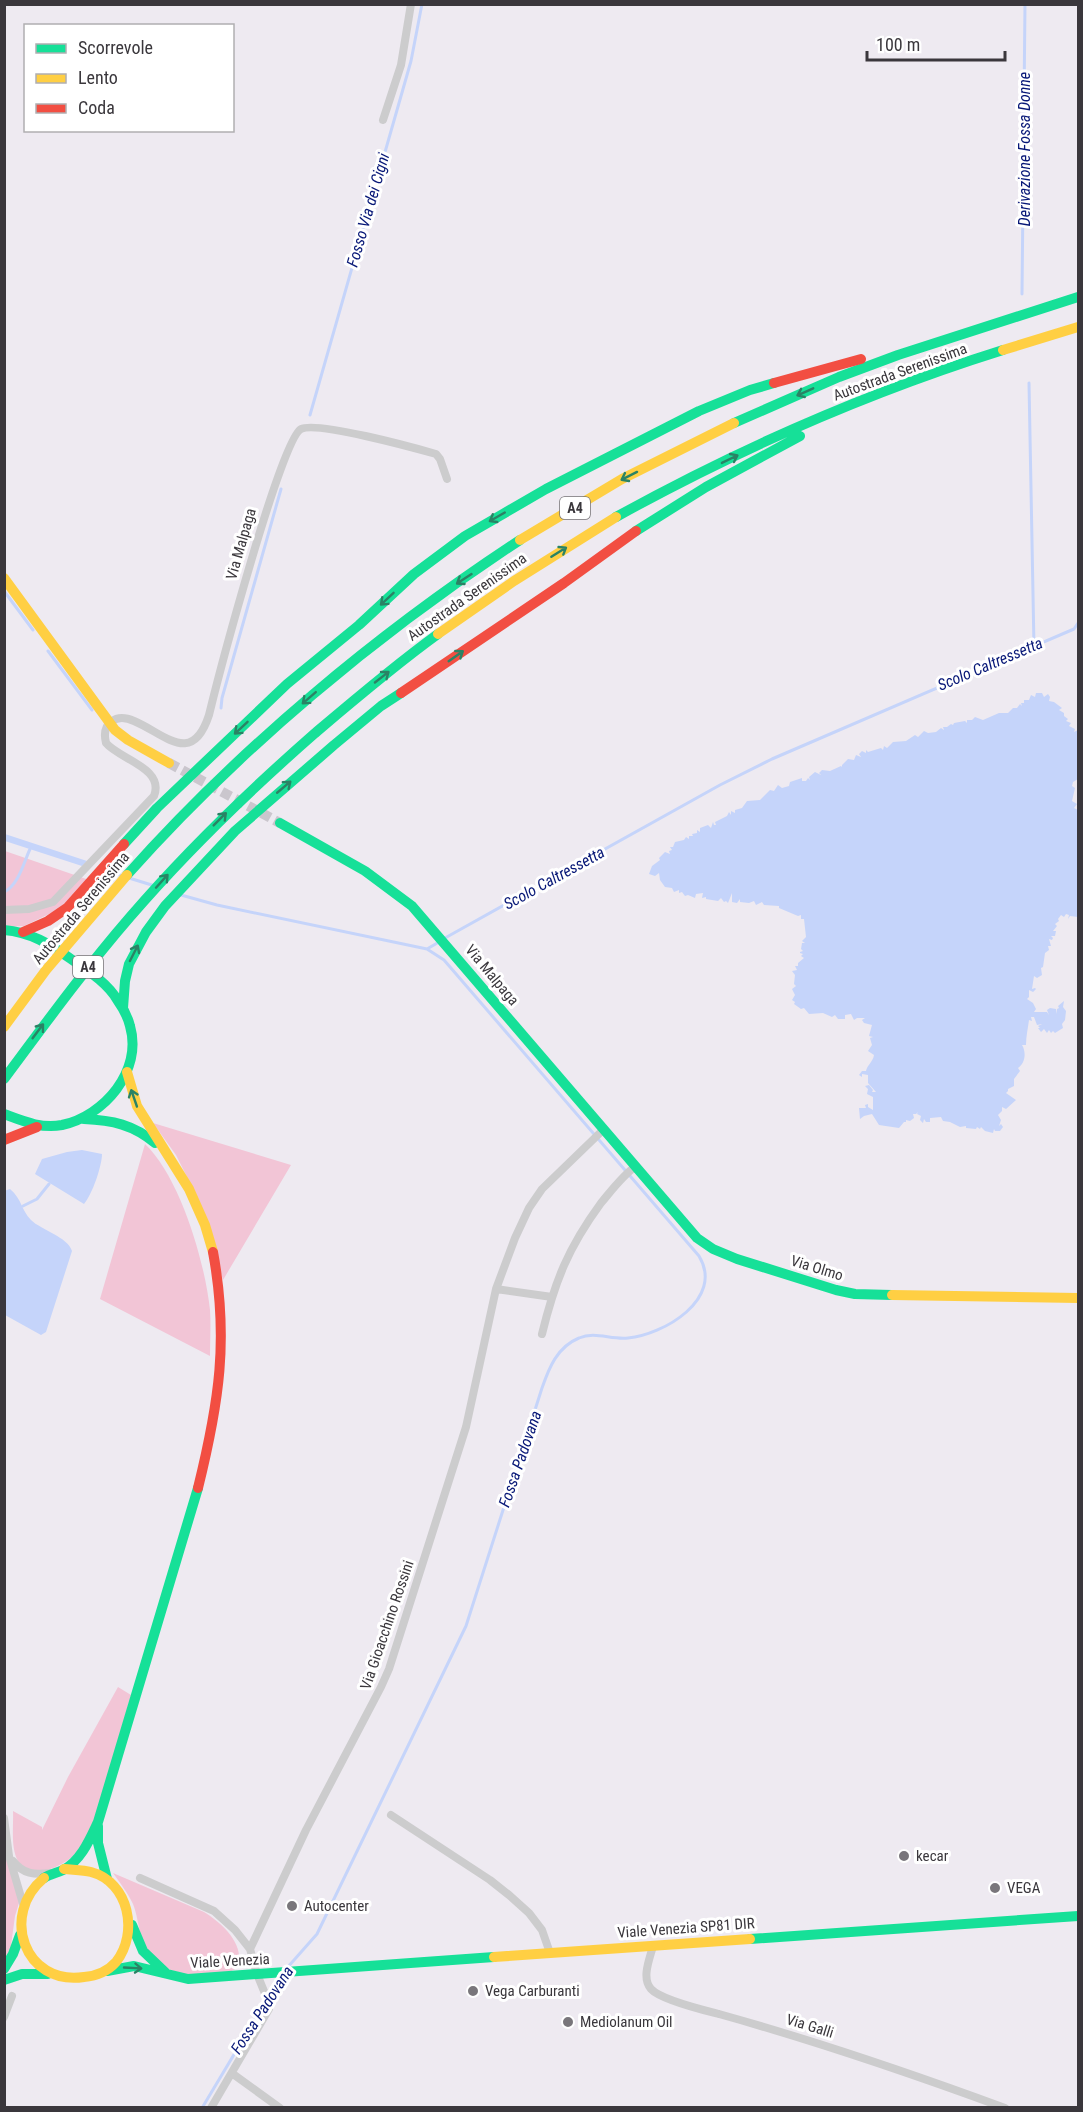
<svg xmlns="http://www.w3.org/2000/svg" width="1083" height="2112" viewBox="0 0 1083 2112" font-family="'Roboto Condensed',sans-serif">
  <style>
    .green { fill: #f2c5d6 }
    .water { fill: #c5d4fa }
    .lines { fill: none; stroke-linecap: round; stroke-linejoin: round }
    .stream { stroke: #c5d4fa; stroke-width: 3 }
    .secondary-tunnel { stroke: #cac6cd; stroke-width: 10; stroke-dasharray: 10 5; stroke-linecap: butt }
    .street { stroke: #cccccd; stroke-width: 8 }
    .fast { stroke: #16e098; stroke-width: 10 }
    .slow { stroke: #ffcf43; stroke-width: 10 }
    .jam { stroke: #f24e42; stroke-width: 10 }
    .oneway { stroke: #2a8365 }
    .poi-dot { fill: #79767b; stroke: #fff; stroke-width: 2 }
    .labels { text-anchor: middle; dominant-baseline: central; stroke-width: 6; stroke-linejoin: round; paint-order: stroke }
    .shield { fill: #fff; stroke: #757376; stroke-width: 1.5 }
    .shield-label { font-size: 14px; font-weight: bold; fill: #3a373c }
    .street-label { font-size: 15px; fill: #3a373c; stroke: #fff }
    .poi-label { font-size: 15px; fill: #3a373c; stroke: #fff; text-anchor: start }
    .water-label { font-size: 16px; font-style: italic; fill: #071777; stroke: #fff }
  </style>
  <rect width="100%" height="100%" fill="#eeeaf1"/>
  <path class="green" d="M5 851 92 881 66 906 24 926 5 927Z
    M153 1123 291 1165 223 1280 198 1199 176 1155Z
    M145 1144C180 1177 205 1262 210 1310 211 1325 210 1341 210 1356L100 1299Z
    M118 1687 131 1695C122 1727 112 1760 103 1792 98 1808 95 1827 86 1841 76 1858 53 1873 33 1871 7 1867 14 1830 13 1811L42 1827V1830L68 1777Z
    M4 1853 16 1879 19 1903 15 1916 10 1953 4 1964Z
    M113 1873 204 1912C223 1924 243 1942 239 1966 229 1975 219 1974 205 1975 175 1977 151 1965 141 1936 138 1925 137 1914 133 1904 128 1893 120 1883 113 1873Z"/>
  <path class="water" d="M1036 693H1042L1044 697 1048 694 1050 697 1049 701 1054 702 1062 708 1059 710 1064 713V716L1068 719 1066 721 1071 723 1069 726 1075 729 1074 732 1078 730V779L1073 782 1072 786 1075 788 1072 801 1077 804 1074 808 1078 810V917L1070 916 1068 919 1069 915 1066 914 1064 917 1061 915 1058 919 1059 921 1055 924 1057 926 1053 931H1056L1055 936H1051L1053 938 1052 940 1049 939 1051 946H1048L1049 950 1045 953 1043 967 1041 968 1042 975 1037 978 1034 976 1032 989 1035 988 1036 989 1033 992 1029 990V997L1027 999 1033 1003 1036 1009 1034 1012H1047L1049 1015 1047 1010 1050 1008 1056 1009 1057 1014V1009L1059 1008 1058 1006 1064 1001 1063 1007 1066 1011 1065 1020 1062 1024 1063 1028 1055 1033 1053 1031 1051 1033 1049 1030 1047 1033 1044 1029 1041 1032 1038 1028H1040L1038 1026 1042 1024 1037 1025 1034 1017H1031L1032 1021 1029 1020C1028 1028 1026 1036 1026 1045H1022C1026 1051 1026 1063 1018 1068L1020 1071 1014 1079V1086L1008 1089V1091L1006 1093 1016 1100 1006 1109 1002 1107V1111L998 1115 1001 1120 999 1126 1001 1124 1003 1127 1000 1131H995L994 1129 993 1133 985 1131 981 1127 980 1129 977 1127 976 1129 966 1128V1126L960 1127 950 1122 943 1121 941 1117 930 1118V1122H926L924 1119 923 1123 920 1120 921 1116 917 1114 918 1112 916 1114H913L914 1118 910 1121 906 1120V1122H904L899 1128 879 1125 872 1114 864 1116 860 1119 859 1108H866L865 1105 868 1104V1107L873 1110V1097L867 1094 868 1089 865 1086 869 1085 873 1090 872 1092H876L868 1083V1075L862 1074V1077L859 1075 862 1071H866C867 1065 873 1062 874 1055L868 1051 872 1045 870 1038 873 1037 869 1036 872 1025 864 1023 862 1020 865 1018H857L854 1020 851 1014 845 1015V1019H838L835 1015 832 1017 823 1013 809 1014 804 1008 801 1009 794 1004 795 1002 792 1000 795 995 792 989 796 986 794 984 795 975 792 971 797 970 795 966H798V963L804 958 801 956 803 954 800 953V952L803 951 801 949 802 943H805L802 941 806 937 804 919H801V915L798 916 779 908V906L764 905 762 902 756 905 754 901 749 903 740 902V899L737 903 732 902V893L728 903 726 901 724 902 721 898 718 901 706 899V897L702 898 703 893 696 894 695 898 688 895 685 896 682 892 679 893V890L674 892 672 888 665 887 660 880 659 873 655 876 649 874 652 866 660 860 659 858 665 852 670 854 669 851 672 850 670 847H673L675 842 684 840 686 837 689 839V836H693L692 834 697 833V830L700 832V828L708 825 711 828 713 822 714 825H716L715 822 727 816 729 812 731 815V811L735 813V810L742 808 747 801 760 800 770 790 774 791 778 785 782 788 789 786 790 782 802 778V781H806L808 778 810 780 809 777 815 772 821 775 819 773 822 770 830 771 841 766 842 767V765L848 759 854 760 856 755 861 757 859 754 862 751 866 753V750L868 752 881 748 883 750 884 746 887 748 893 742 906 741 915 735 918 737 924 731 928 733 936 732 941 728 944 730 943 727H947L951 724 953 725 954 723 965 721 967 723V720H972L975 717 983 720 999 713H1008L1013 708H1017L1020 704 1022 706 1021 703H1024V700H1029L1031 695 1035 697Z
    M5 834 87 861 82 866 5 841Z
    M82 1150 102 1154C102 1166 92 1195 84 1204L35 1174 42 1159 67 1152Z
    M10 1189C22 1199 21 1210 31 1220 41 1230 68 1237 72 1251L46 1332 41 1335 5 1315 4 1191Z"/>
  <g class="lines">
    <path class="stream" d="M1022 294 1025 4
      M1029 383 1034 647
      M310 415 411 61 422 4
      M4 591 33 630
      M48 651 92 710
      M221 708 222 698 281 489
      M107 871 120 875
      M129 878 155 886
      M4 892C18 886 24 862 30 849
      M181 895 217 905 427 949 439 942
      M445 938 720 785 772 759 1074 629 1078 623
      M23 1206 37 1199 49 1184
      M287 1968 317 1934 466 1626 542 1388C549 1368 557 1347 579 1338 595 1331 611 1340 628 1338 663 1335 725 1299 699 1256L444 960 427 949
      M202 2108 281 1976"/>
    <path class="secondary-tunnel" d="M169 763 280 823"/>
    <path class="street" d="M383 120 401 65 411 4
      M4 910 29 909 53 902 154 796C165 768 119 759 106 743 101 723 116 713 134 721 165 734 192 767 209 715 218 678 281 439 301 429 317 421 415 448 436 454L440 459 447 479
      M496 1289 552 1297
      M542 1334C555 1281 568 1248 601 1203 612 1190 622 1176 636 1166
      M391 1815 490 1880 509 1895 529 1913 542 1930 550 1953
      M4 1818 9 1856 23 1904
      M13 1861C23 1874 34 1875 50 1873
      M140 1878 214 1911 235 1930 250 1949
      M653 1946C650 1958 641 1978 651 1989 661 2000 703 2010 719 2014 816 2041 910 2073 1005 2108
      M4 2017 12 1996
      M233 2074 280 2108
      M211 2108 269 2009 268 2001 257 1974 250 1949 306 1830 381 1687 389 1669 466 1427 496 1289 515 1238 529 1208 542 1189 604 1129"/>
    <path class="fast" d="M734 423 839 377 898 355 1078 297
      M616 517C739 449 869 392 1003 350
      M636 531 706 487 800 436
      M280 823 365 871 412 906 697 1238 713 1249 737 1259 836 1290 855 1294 892 1295
      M124 844 157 808 287 684 359 625 414 574 465 536 546 489 699 411 750 390 774 383
      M127 875C240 748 378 633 520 540
      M4 930C30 932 50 944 71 959 87 970 108 983 118 1001 123 1008 128 1018 130 1026 143 1071 104 1116 62 1125 41 1129 23 1121 4 1114
      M123 1008 125 981 129 964 146 932 165 906 235 831 334 745 381 706 401 693
      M4 1079C45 1024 85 969 130 917 186 852 249 791 314 734 354 700 395 665 438 634
      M84 1119C112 1120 134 1125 155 1143
      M98 1826V1843L107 1879
      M44 1878C50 1874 57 1873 63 1870 81 1861 90 1839 98 1822L198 1488
      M132 1925 143 1951 166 1973
      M750 1939 1078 1916
      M4 1969 13 1954 20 1935
      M107 1971 134 1966 188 1979 494 1957
      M4 1980 22 1974H48"/>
    <path class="slow" d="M1003 350 1078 327
      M520 540 622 479 734 423
      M4 578 115 730 128 740 169 763
      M438 634 514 581 616 517
      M4 1027 46 970 127 875
      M127 1072 137 1106 189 1189 205 1225 213 1252
      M892 1295 1078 1298
      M44 1878C0 1914 24 1986 84 1977 96 1976 108 1971 116 1962 139 1933 129 1882 91 1872 83 1870 73 1870 64 1869
      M494 1957 750 1939"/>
    <path class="jam" d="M774 383 861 359
      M401 693 564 583 636 531
      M23 932 48 921 67 908 124 844
      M4 1140 37 1127
      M198 1488C219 1403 229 1339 213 1252"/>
  </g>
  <defs><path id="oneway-shaft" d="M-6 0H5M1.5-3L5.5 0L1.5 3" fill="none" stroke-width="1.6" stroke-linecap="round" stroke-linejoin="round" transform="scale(1.5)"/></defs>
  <g class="oneway">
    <use href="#oneway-shaft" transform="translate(805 392) rotate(156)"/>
    <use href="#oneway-shaft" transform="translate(730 459) rotate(-26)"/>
    <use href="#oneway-shaft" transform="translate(629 476) rotate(153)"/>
    <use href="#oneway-shaft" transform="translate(497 517) rotate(150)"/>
    <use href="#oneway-shaft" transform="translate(559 552) rotate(-32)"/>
    <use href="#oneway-shaft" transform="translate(464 579) rotate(147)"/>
    <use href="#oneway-shaft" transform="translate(387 599) rotate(137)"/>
    <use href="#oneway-shaft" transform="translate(456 656) rotate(-35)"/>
    <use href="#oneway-shaft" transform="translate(382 677) rotate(-38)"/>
    <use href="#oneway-shaft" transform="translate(309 698) rotate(139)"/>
    <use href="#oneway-shaft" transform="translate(241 728) rotate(137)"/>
    <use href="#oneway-shaft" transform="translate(284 787) rotate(-40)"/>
    <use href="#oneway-shaft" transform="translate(220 819) rotate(-45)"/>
    <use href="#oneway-shaft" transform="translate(162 881) rotate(-48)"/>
    <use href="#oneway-shaft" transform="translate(134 953) rotate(-63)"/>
    <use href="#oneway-shaft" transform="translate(38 1031) rotate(-53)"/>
    <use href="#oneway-shaft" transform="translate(134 1098) rotate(-109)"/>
    <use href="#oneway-shaft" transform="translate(133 1968) rotate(3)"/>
  </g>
  <g class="poi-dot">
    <circle cx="904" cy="1856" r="6"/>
    <circle cx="995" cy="1888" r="6"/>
    <circle cx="292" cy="1906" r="6"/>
    <circle cx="473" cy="1991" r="6"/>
    <circle cx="568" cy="2022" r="6"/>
  </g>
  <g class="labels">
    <g class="shield">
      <rect x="560" y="497" width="30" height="22" rx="4.5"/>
      <rect x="73" y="956" width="30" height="22" rx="4.5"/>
    </g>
    <g class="shield-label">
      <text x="575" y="508">A4</text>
      <text x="88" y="967">A4</text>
    </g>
    <g class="street-label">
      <text transform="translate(900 372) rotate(-20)">Autostrada Serenissima</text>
      <text transform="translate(241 544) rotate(-74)">Via Malpaga</text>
      <text transform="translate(467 597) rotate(-35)">Autostrada Serenissima</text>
      <text transform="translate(81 908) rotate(-50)">Autostrada Serenissima</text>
      <text transform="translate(492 975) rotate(50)">Via Malpaga</text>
      <text transform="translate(817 1268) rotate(17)">Via Olmo</text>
      <text transform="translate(387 1625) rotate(-71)">Via Gioacchino Rossini</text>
      <text transform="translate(686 1928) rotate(-4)">Viale Venezia SP81 DIR</text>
      <text transform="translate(230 1961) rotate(-3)">Viale Venezia</text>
      <text transform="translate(810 2026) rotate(17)">Via Galli</text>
    </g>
    <g class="poi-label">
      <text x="916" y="1856">kecar</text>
      <text x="1007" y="1888">VEGA</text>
      <text x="304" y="1906">Autocenter</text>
      <text x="485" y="1991">Vega Carburanti</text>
      <text x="580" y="2022">Mediolanum Oil</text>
    </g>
    <g class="water-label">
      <text transform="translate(1024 149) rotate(-90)">Derivazione Fossa Donne</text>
      <text transform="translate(368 210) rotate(-74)">Fosso Via dei Cigni</text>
      <text transform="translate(990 664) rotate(-23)">Scolo Caltressetta</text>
      <text transform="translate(554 878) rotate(-29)">Scolo Caltressetta</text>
      <text transform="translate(520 1459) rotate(-71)">Fossa Padovana</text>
      <text transform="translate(262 2010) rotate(-57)">Fossa Padovana</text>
    </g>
  </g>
  <rect width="1083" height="2112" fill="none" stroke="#3a373c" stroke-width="12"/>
  <rect x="24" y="24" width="210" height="108" fill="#ffffff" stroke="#b0afb1" stroke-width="1.5"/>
  <rect x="36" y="44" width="30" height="9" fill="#16e098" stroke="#b0afb1" stroke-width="1.5"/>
  <text x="78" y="54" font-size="18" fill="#3a373c">Scorrevole</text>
  <rect x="36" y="74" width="30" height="9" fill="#ffcf43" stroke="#b0afb1" stroke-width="1.5"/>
  <text x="78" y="84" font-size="18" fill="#3a373c">Lento</text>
  <rect x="36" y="104" width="30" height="9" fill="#f24e42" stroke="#b0afb1" stroke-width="1.5"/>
  <text x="78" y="114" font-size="18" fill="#3a373c">Coda</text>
  <path d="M867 51v9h138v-9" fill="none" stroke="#3a373c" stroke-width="3"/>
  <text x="876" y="51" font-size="18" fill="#3a373c" stroke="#ffffff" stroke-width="4.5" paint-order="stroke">100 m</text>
</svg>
